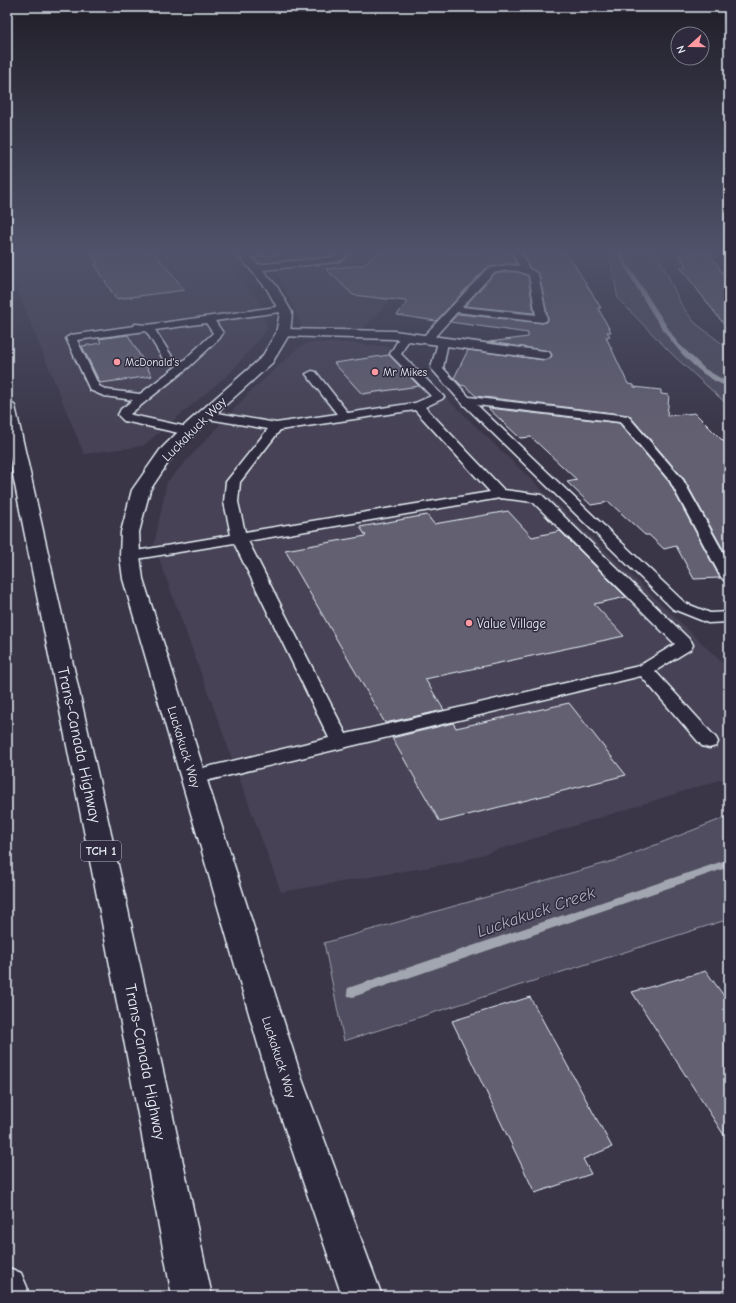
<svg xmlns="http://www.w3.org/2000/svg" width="736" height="1303" viewBox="0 0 736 1303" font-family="'Comic Neue',sans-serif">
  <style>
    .built { fill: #464354 }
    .green { fill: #504e5f; stroke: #9ca0ac }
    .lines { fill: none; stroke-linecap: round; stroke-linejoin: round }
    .stream { fill: #a2a6b1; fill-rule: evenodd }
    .building { fill: #636171; stroke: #e8f1f8 }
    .lane-casing { stroke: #e8f1f8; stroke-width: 3 }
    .street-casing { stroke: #e8f1f8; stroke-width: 3 }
    .secondary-casing { stroke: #e8f1f8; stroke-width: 3 }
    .highway-casing { stroke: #e8f1f8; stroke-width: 3 }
    .lane { fill: #2f2a3d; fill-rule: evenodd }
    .street { fill: #2f2a3d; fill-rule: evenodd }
    .secondary { fill: #2f2a3d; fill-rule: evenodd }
    .highway { fill: #2f2a3d; fill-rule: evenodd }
    .poi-dot { fill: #ff9aa2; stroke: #2f2a3d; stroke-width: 1.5 }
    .labels { text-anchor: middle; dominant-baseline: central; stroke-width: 3; stroke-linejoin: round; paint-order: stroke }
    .far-poi-label { font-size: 11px; fill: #e8f1f8; stroke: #2f2a3d; text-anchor: start }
    .shield { fill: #2f2a3d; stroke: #b0b5c0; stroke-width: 1 }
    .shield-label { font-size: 12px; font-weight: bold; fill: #e8f1f8 }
    .street-label { font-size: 13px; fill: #e8f1f8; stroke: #2f2a3d }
    .poi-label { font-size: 13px; fill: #e8f1f8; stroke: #2f2a3d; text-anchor: start }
    .near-street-label { font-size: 16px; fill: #e8f1f8; stroke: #2f2a3d }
    .near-water-label { font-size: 17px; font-style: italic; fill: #aeb2bd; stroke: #2f2a3d }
  </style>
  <rect width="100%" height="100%" fill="#3a3648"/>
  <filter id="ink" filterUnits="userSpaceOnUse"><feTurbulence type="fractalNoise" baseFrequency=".025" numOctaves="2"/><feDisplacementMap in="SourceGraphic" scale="8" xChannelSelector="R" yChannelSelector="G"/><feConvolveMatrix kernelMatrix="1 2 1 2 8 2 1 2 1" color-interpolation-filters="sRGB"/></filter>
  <g filter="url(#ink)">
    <path class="built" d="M7 251H218L258 300 268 329 231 372 143 446 84 454 7 266Z
      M258 251H437L361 331 301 329 300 322 277 273Z
      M308 343H347L393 347 729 669V777L459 862 281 892 154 545 167 482 249 393 297 349Z"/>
    <path class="green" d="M656 251 681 304 694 322 729 349V406L675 357 618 299 609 252Z
      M729 816V919L344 1041 324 943 617 860Z"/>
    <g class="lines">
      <path class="stream" d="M619 251H623V257L677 342 705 369 729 383V387C678 370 645 300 619 257Z
        M729 859V867L353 997 348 996 347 992 348 988Z"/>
    </g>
    <path class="building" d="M136 251H153L185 290 116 299 95 264H97L93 256Z
      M380 251H511L517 264H507L486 268 436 321 397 315 407 302 405 301 353 295 326 269 363 265Z
      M523 251H566L601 308H598L611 332H607L610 336 606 337 628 384 634 385V387L661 390V394L669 395 667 416 695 413 729 447V560L684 479 629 415 476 396 465 386 461 385 454 378 468 350 544 360 549 359 552 356 549 351 489 342 528 337V333L450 322 458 314 542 323 547 322 548 319 539 274 529 267Z
      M679 254H710L729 283V331L680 267H686Z
      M507 272H518L528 276 534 313 465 306 494 274Z
      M128 335 152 376 100 383 82 346 101 343 99 339Z
      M389 355 419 386 362 394 334 363Z
      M488 408 619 423 669 482 720 578 694 579 676 546 664 549 649 535H645L609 502 591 505 567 482 577 480 531 437 520 438Z
      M508 511 532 537 560 531 626 597 594 604 624 636 425 679 444 710 385 723 285 550 366 536 360 527 427 515 434 524Z
      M569 703 626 775 440 822 392 738 453 723 456 728Z
      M706 971 729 1003V1143L632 992Z
      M530 997 612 1147 583 1159 591 1174 535 1193 452 1021Z"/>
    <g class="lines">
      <g class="lane-casing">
        <path id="lane" d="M251 251H279L275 254 243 258 239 255 240 253Z
          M342 251H351L344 259 335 262 254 271 250 268 254 265 334 257Z
          M512 251H521L528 268 538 274 547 319 546 321 542 322 457 312 430 342H422L421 340 422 338 487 269 507 265 519 266ZM507 270 518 271 529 275 536 315 462 307 493 273Z
          M284 306 289 309 287 311 215 321 223 333 219 339 189 367 130 414 132 415 192 428 194 431 192 434 188 435 124 421 118 415 121 409 133 400 104 396 90 390 66 338 71 335 134 326 135 324 147 325ZM206 323 213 333 183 361 173 358 155 330ZM146 331 165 362 177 366 140 394 107 390 99 386 77 340Z
          M405 334 410 337 401 354 444 397 442 399 425 407 504 490 542 495 691 641 693 645 691 649 655 671 716 738 718 742 716 746 709 748 702 746 641 676 193 784 186 782 183 777 186 772 329 738 234 543 130 560 125 559 123 556 125 553 130 552 231 535 224 502 226 482 268 429 202 418 200 415 202 412 206 411 276 423 337 414 306 374 312 371 316 372 348 413 415 403 431 396 390 354 401 335ZM415 410 490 492 245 532 238 502 240 482 280 430ZM500 498 533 502 675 644 639 666 346 734 248 541Z
          M443 339 448 342 443 368 469 397 628 416 683 480 729 563V582L724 580 721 577 670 481 620 422 477 405 685 603 710 613 729 612V622L708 623 673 609 461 402 431 368 438 342Z"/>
      </g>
      <g class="street-casing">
        <path id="street" d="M283 329 394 331 544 351 549 352 551 355 549 358 544 359 394 339 278 336 276 333 278 330Z"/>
      </g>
      <g class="secondary-casing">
        <path id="secondary" d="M235 251H246L276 285 290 309 292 313 290 333 272 363 199 429 172 457 150 490 139 532 140 556 143 579 302 1079 382 1296H342L268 1079 123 579 120 556 121 532 132 490 160 450 187 423 262 357 276 333 280 313 278 309 267 289Z"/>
      </g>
      <g class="highway-casing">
        <path id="highway" d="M7 401 12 403 15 406 125 896 212 1296H172L97 896 7 445Z
          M7 1267 21 1273 27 1287 28 1296H7Z"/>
      </g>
      <use href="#lane" class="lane"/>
      <use href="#street" class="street"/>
      <use href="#secondary" class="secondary"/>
      <use href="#highway" class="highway"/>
    </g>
  </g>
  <linearGradient id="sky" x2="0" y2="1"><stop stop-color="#201e28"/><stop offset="0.58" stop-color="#4f526a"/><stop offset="1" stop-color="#4f526a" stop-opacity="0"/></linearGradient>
  <rect width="736" height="434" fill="url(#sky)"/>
  <g class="poi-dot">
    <circle cx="117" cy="362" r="4"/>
    <circle cx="375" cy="372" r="4"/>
    <circle cx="469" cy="623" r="4"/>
  </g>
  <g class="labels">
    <g class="far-poi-label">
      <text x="125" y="362">McDonald's</text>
      <text x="383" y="372">Mr Mikes</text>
    </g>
    <rect class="shield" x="81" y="841" width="40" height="20" rx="3"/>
    <g class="shield-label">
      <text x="101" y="851">TCH 1</text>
    </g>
    <g class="street-label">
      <text transform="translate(194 429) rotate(-45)">Luckakuck Way</text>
      <text transform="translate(184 747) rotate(73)">Luckakuck Way</text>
      <text transform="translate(279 1057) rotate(72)">Luckakuck Way</text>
    </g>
    <g class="poi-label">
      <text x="477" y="623">Value Village</text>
    </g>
    <g class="near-street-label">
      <text transform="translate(79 745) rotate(78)">Trans-Canada Highway</text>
      <text transform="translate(145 1062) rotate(79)">Trans-Canada Highway</text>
    </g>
    <g class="near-water-label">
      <text transform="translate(536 912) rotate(-19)">Luckakuck Creek</text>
    </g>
  </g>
  <rect width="736" height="1303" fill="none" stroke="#2f2a3d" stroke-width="24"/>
  <rect x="12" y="12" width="712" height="1279" fill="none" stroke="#e8f1f8" stroke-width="1.5" filter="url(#ink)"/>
  <g transform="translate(690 46) rotate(249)"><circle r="19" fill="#2f2a3d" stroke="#797a88"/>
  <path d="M0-3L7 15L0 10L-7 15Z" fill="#ff9aa2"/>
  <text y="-6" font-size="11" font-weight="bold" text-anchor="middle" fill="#e8f1f8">N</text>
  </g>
</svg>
